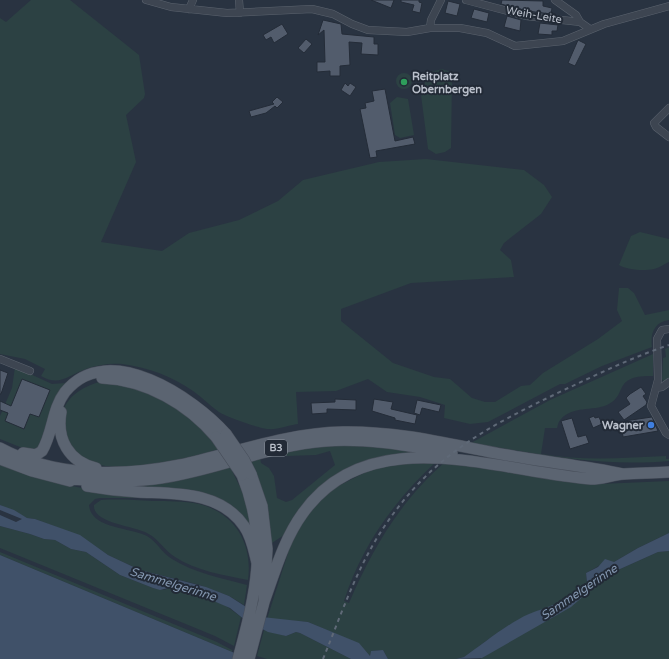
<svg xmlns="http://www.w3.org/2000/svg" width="669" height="659" viewBox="0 0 669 659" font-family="'Varela Round',sans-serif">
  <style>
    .green { fill: #2c4143 }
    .water { fill: #405169 }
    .building { fill: #525c6c; stroke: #242c38 }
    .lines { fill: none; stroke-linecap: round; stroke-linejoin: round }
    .street-casing { stroke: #5b636e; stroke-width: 8 }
    .primary-casing { stroke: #474e5a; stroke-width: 12 }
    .street { stroke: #3d4551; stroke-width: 7 }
    .primary { stroke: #5b6471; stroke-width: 11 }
    .rail { stroke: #5f6977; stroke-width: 2; stroke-dasharray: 4 4; stroke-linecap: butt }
    .primary-bridge-casing { stroke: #474e5a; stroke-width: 12; stroke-linecap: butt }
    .primary-bridge { stroke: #5b6471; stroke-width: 11 }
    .leisure-dot { fill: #2e9e5b; stroke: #222a36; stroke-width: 1.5 }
    .shop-dot { fill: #3f7fe0; stroke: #222a36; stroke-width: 1.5 }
    .labels { text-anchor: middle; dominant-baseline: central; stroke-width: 4; stroke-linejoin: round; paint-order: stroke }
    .shield { fill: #222a36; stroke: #8c939e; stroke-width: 1 }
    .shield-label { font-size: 10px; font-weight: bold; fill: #bac0cb }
    .street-label { font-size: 11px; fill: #bac0cb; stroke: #222a36 }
    .poi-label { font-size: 11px; font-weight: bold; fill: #bac0cb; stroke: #222a36; text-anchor: start }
    .water-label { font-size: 12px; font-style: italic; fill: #8497b0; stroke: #222a36 }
  </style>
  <rect width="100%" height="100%" fill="#293341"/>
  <path class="green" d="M31 0H70L139 55 145 94 144 98 126 115 136 162 101 242 162 251 189 233 239 220 278 201 303 180 379 162 426 159 524 170 544 185 552 197 541 214 504 243 500 250 511 260 514 277 411 283 341 309V321L393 363 434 377 450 379 472 398 485 402H495L521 386 530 385 543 373 598 339 622 321 617 310 619 288H628L634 293 645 315 669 310V320C654 322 650 334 652 347L602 366 565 384H560L488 422 470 424 444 418 445 405 420 397 387 392 368 379 336 391 296 392 298 424C289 425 277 430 268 429 261 429 224 416 219 412 210 406 202 397 193 391 172 376 147 367 122 364 110 363 97 365 86 369 69 375 59 387 41 376L45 369 25 359 0 354V18L6 22Z
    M442 69 451 72 452 79 451 148 445 152 436 154 428 149 421 95 428 73Z
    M396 81a8 8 0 1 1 16 0a8 8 0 1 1-16 0Z
    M397 97 408 99 414 135 400 138 395 135 390 103Z
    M640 232 669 239V262C664 264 659 268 654 269 644 271 627 270 619 265L631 236Z
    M669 347V379L664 382 662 379 663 358 666 357 665 349Z
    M653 354V376C611 375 629 395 607 405 593 411 572 406 561 419 558 422 558 425 557 428H545L541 454C581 461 625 458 666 456V459H669V461C602 467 537 454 471 443L550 400Z
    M15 367 52 384 65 383 79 375 46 431 38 449H25L0 439V416L12 388Z
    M99 382 135 387 174 405 206 431 208 437 219 449C186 459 125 474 92 463 87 461 75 455 71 450 69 446 68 439 67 435 65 431 62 425 62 421 61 399 82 387 99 382Z
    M356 444 439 454 357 466 284 535 272 543 265 498 251 461 260 457 261 463 269 468 274 476 277 498 286 502 292 500 335 465 330 451 316 455 286 456 282 453 296 449Z
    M437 461C395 499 361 547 344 601L349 603C372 549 401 500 445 462L600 484 669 481V533L638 548 614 562 602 564 586 573 587 582C572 601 549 606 529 615 508 623 483 644 464 657L456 659H388L383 650 371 651 370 656 359 644 308 622 267 619 288 553V548L295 532 326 492 378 466Z
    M0 464 63 484 91 490 167 498H100L95 499 89 505C91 529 129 527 147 536 157 542 162 553 172 559 194 573 222 578 247 585L244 605 229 596 200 585 140 570 108 555 80 536 35 519 27 518 0 505Z
    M229 465 244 495 252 529 232 510 125 486Z
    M101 500C118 499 136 500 153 501 168 501 184 501 199 504 235 513 253 544 248 580 224 575 196 571 175 557 164 550 159 539 147 533 134 526 92 523 94 505Z
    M0 526 30 534 44 539 55 540 71 549 86 552 120 575 153 588 164 590 172 587 225 605 241 617 234 646 215 636 0 548Z
    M669 551V659H480L585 594 609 574 658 552Z
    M0 552 217 642 232 650V652L0 555Z
    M264 630 286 636 296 632 300 633 351 659H267L257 656Z"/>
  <path class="water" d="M0 505 14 510 27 518 35 519 80 535 108 555 140 570 206 587 229 596 262 617 308 622 359 643 370 656 371 651 383 650 388 659H351L300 633 296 632 286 636 268 632 245 620 230 608 204 597 184 593 172 587 160 590 153 588 120 575 86 552 71 549 55 540 44 539 30 534 0 526V515L16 522 22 519 0 510Z
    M669 533V551L658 552 609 574 571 607 482 658 456 659 464 657C483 644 508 623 529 614 549 606 572 601 587 582L586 573 598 567 605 559 614 562 638 548Z
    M0 555 249 659H0Z"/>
  <path class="building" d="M371 0H394L391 8Z
    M401 0H419V2L422 3 420 13 412 11 414 5 401 2Z
    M502 0 543 1V6L552 8 551 14 527 11 501 4Z
    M448 1 460 4 457 16 445 13Z
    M474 9 489 13 487 22 471 18Z
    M507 16 521 20 520 31 504 27Z
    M323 20 341 24 342 34 374 37V44H378V55L361 54 362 43 349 42 350 65 340 66V76H330V71L317 72V62H325L324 30 318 35Z
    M540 23 558 25 557 31H552V35L538 34Z
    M282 24 288 34 274 43 271 37 266 40 263 35Z
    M306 39 312 44 304 53 298 48Z
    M578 40 586 44 575 66 568 63Z
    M345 83 348 86 350 83 356 87 350 96 341 90Z
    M385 89 395 141 413 137 415 144 376 151 377 157 370 158 360 109 366 108 365 103 374 101 372 91Z
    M277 97 283 102 277 108 275 106 266 113 251 117 249 111 274 104 272 102Z
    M0 370 8 373 1 394H0Z
    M22 379 50 390 39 417 30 414 24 429 5 421 8 413 0 410V401L11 406Z
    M641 387 646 394 643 396 647 402 646 405 624 420 618 412 630 404 626 398 630 394Z
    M335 399 356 400V410L327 409V413L312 414 311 403 335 402Z
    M374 399 393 402 391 409 417 415 415 424 395 420V418L372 411Z
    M417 400 441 405 439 412 422 408 420 415 414 413Z
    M594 416 595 418 599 417 602 424 593 428 589 418Z
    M652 417 658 431 623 437 622 429 629 428 624 421Z
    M572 418 578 437 586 435 589 443 570 449 561 421Z"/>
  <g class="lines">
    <g class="street-casing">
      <path id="street" d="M146 0 171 7 227 13 312 9 333 14 352 24 368 30 407 32 430 28H460L487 33 515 46 563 41 604 24 669 6
        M239 0 240 13
        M466 0 526 16 580 22 590 29
        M555 0 576 15 580 22
        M189 9 193 0
        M430 28 431 20 441 0
        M669 108 654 123 656 127 669 137
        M669 329 662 330 657 339 658 380 651 406 666 433 669 435
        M0 359 30 371
        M656 388 662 387 669 382"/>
    </g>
    <g class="primary-casing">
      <path id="primary" d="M102 378C147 380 188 404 216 437
        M61 412C56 439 69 462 96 468
        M0 448C54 477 121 477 180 465 235 453 286 433 343 432 399 431 452 445 507 455 545 462 585 466 623 474
        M23 453 36 455 42 451C53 433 52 409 65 392 108 339 194 398 226 434
        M0 459 32 471 70 481
        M64 479C96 480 129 483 161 478 217 470 269 445 326 441 368 438 410 446 452 453
        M87 486C104 489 121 491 138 492 176 494 220 491 244 526 252 537 254 551 257 563
        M264 602C275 571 284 539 303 513 370 419 498 472 591 479 602 479 612 475 624 474 639 473 654 473 669 472
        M238 659C256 593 269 541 242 475
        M249 659 264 602 267 549 262 506 251 474"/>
    </g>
    <use href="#street" class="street"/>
    <use href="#primary" class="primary"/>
    <path class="rail" d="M323 659C341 615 357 567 384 527 432 455 487 427 564 390 598 374 633 357 669 345"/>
    <g class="primary-bridge-casing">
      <path id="primary-bridge" d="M226 434 244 460 251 474
        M216 437 242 475"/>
    </g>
    <use href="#primary-bridge" class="primary-bridge"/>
  </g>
  <circle class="leisure-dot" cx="404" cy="82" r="4"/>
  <circle class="shop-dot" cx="651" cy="425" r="4"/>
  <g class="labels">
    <rect class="shield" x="265" y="440" width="22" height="16" rx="3"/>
    <g class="shield-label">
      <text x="276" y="448">B3</text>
    </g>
    <g class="street-label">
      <text transform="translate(534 15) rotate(10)">Weih-Leite</text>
    </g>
    <g class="poi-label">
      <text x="412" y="76">Reitplatz<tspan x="412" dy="13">Obernbergen</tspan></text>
      <text x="643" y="425" text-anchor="end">Wagner</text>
    </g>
    <g class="water-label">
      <text transform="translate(173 584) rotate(17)">Sammelgerinne</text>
      <text transform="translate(579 592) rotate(-34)">Sammelgerinne</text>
    </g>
  </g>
</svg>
